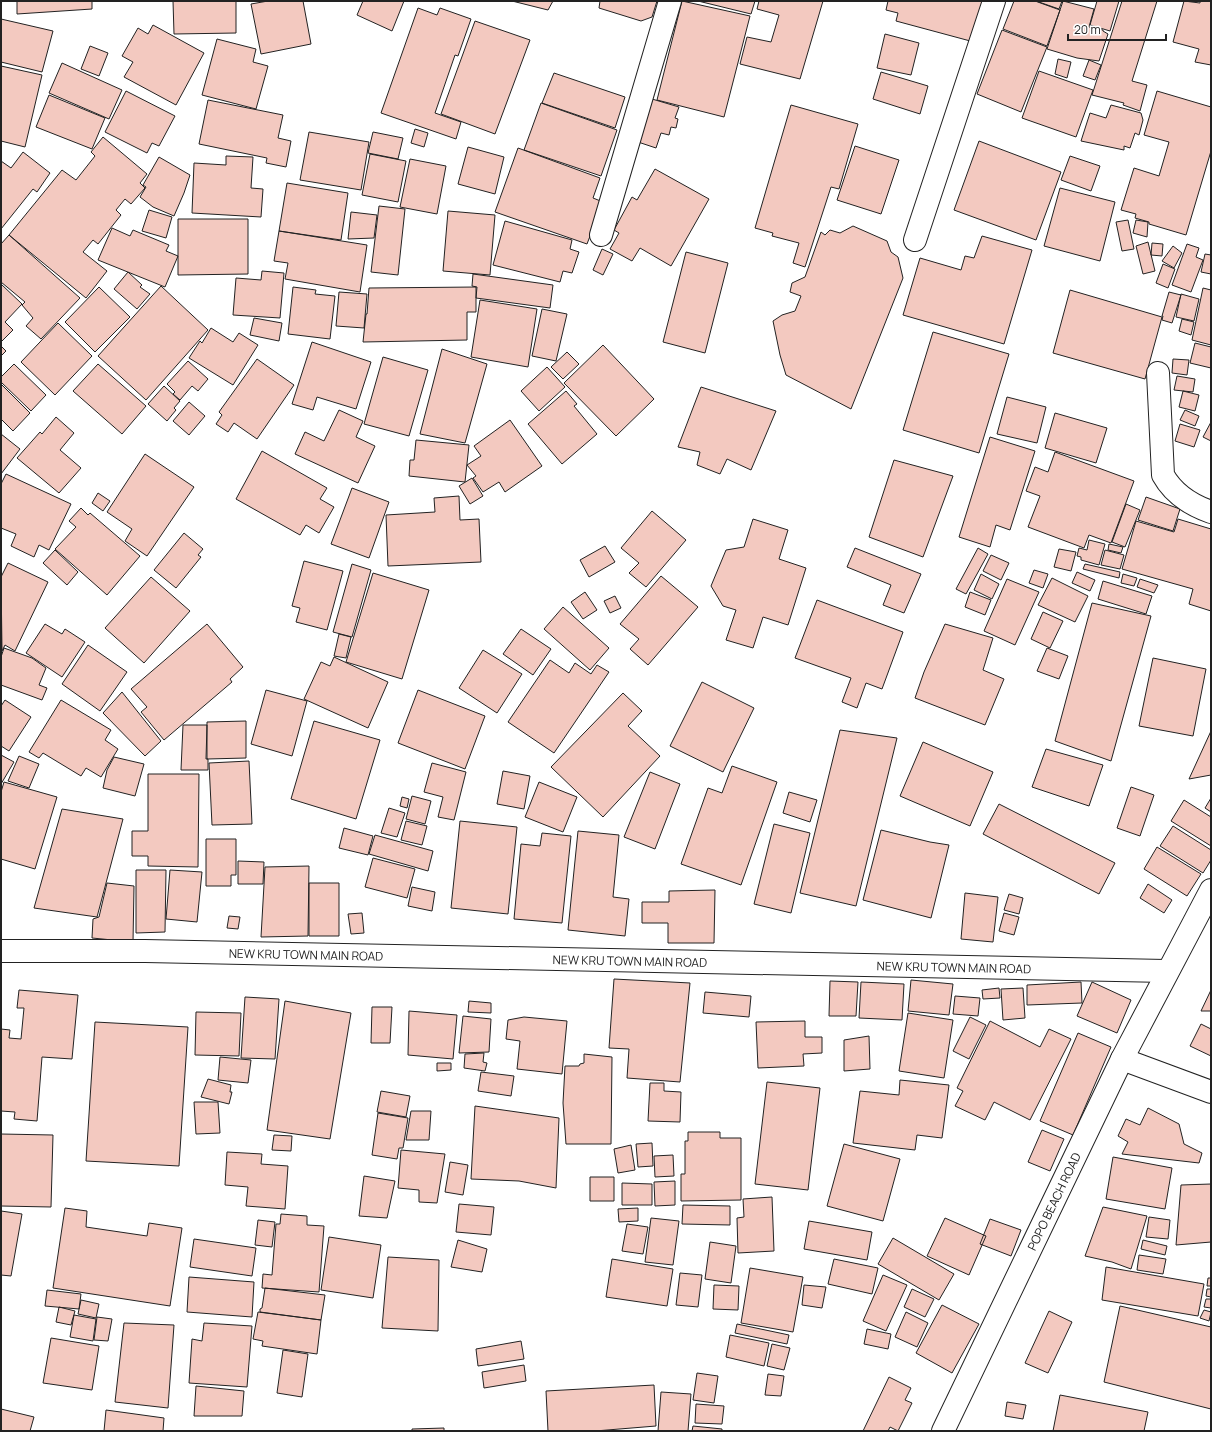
<svg xmlns="http://www.w3.org/2000/svg" width="1212" height="1432" viewBox="0 0 1212 1432" font-family="Manrope,sans-serif">
  <style>
    .building { fill: #f3c9c0; stroke: #222 }
    .lines { fill: none; stroke-linecap: round; stroke-linejoin: round }
    .minor-casing { stroke: #222; stroke-width: 24 }
    .minor { stroke: #fff; stroke-width: 22 }
    .labels { text-anchor: middle; dominant-baseline: central; stroke-width: 3; stroke-linejoin: round; paint-order: stroke }
    .street-label { font-size: 12px; fill: #222; stroke: #fff }
  </style>
  <rect width="100%" height="100%" fill="#fff"/>
  <path class="building" d="M17 1H92V9L17 14Z
    M173 1H236V33L174 34Z
    M268 1H303L311 44 261 54 251 4Z
    M363 1H404L392 31 357 15Z
    M512 1H553L548 10Z
    M600 1H657L652 17 641 21 599 8Z
    M682 1 750 16 724 117 657 100Z
    M698 1H755L751 14Z
    M759 1H823L800 79 740 64 747 37 771 42 779 15 757 9Z
    M888 1H986L974 42 896 21 898 13 886 10Z
    M1014 1H1035L1060 10 1047 46 1003 29Z
    M1036 1H1062L1059 9Z
    M1063 1 1094 9 1089 27 1103 30V31L1108 34 1099 61 1077 58 1047 49Z
    M1097 1H1119L1110 31 1090 25Z
    M1122 1H1157L1132 81 1147 85 1140 111 1123 105 1124 103 1092 95Z
    M1184 1 1200 3V1H1211V65L1195 62 1199 49 1173 42Z
    M418 8 437 15 440 8 471 19 458 56 455 55 435 113 461 122 456 139 381 113Z
    M1 19 53 31 42 72 1 62Z
    M475 21 530 40 495 134 441 114Z
    M153 25 204 53 176 105 124 77 133 62 122 56 138 28 148 34Z
    M1002 30 1047 47 1021 112 977 94Z
    M885 34 919 43 911 75 877 68Z
    M217 39 256 49 253 62 268 66 256 109 202 95Z
    M90 46 108 53 99 76 81 69Z
    M1058 59 1071 62 1067 78 1055 74Z
    M1089 60 1101 65 1095 80 1083 76Z
    M62 63 122 90 109 119 49 93Z
    M1 66 42 75 25 147 1 141Z
    M1039 71 1093 90 1076 137 1022 118Z
    M881 72 928 86 920 114 873 99Z
    M554 73 625 97 615 128 542 103Z
    M126 91 175 116 159 146 152 143 147 153 105 132Z
    M1157 91 1211 107V151L1186 235 1149 224V222L1135 218 1136 214 1121 210 1134 168 1159 176 1169 142 1144 135Z
    M49 95 105 118 92 149 36 127Z
    M652 99 679 107 675 118 678 119 676 128 671 127 669 135 661 133 656 148 638 142Z
    M208 100 283 115 278 138 291 141 286 167 266 163 267 158 199 144Z
    M541 103 617 130 601 176 524 150Z
    M791 105 858 124 839 189 831 187 805 267 793 263 799 243 772 236 773 233 755 228Z
    M1111 105 1141 113 1143 120 1139 135 1135 133 1130 148 1124 146V150L1081 141 1090 113 1106 118Z
    M415 129 428 133 424 147 411 143Z
    M309 132 369 142 361 190 300 180Z
    M373 132 403 138 398 159 368 153Z
    M103 137 147 174 140 183 145 188 131 204 125 199 116 210 121 215 98 244 93 240 83 252 107 271 86 298 9 235 62 170 76 180 95 156 91 152Z
    M979 141 1061 172 1036 240 954 210Z
    M855 146 899 160 881 214 837 200Z
    M468 147 504 157 495 194 458 184Z
    M518 148 600 178 593 198 603 202 587 244 495 212Z
    M23 152 50 173 37 192 33 189 1 229V161L11 168Z
    M370 154 406 161 398 202 362 195Z
    M226 156 253 157 251 188 263 189 261 217 192 213 194 163 226 165Z
    M1070 156 1100 166 1091 191 1061 180Z
    M159 157 190 175 184 193 174 216 153 207 140 197 146 187 143 185Z
    M410 159 446 166 437 214 400 207Z
    M655 169 709 199 671 266 640 248 632 261 610 249 619 233 614 230 632 197 637 200Z
    M287 183 348 193 341 240 279 231Z
    M1060 188 1115 202 1100 261 1044 246Z
    M379 206 405 209 398 275 371 272Z
    M149 210 172 217 166 238 142 231Z
    M448 211 495 215 490 275 443 271Z
    M351 212 377 215 374 238 348 239Z
    M178 219H248V274L178 275Z
    M1128 220 1134 249 1122 251 1116 222Z
    M1136 220 1148 222 1147 237 1133 233Z
    M505 221 572 240 570 249 579 252 572 273 563 271 560 282 493 265Z
    M853 226 887 241 891 252 898 257 903 278 851 409 786 375 780 355 773 321 782 315 795 311 801 296 790 292 792 283 805 277 821 232 825 235 830 230 840 233Z
    M112 228 130 236 133 230 169 245 166 251 178 256 165 287 98 260Z
    M279 231 367 245 360 292 285 279 288 263 274 261Z
    M9 235 80 298 41 339 26 326 33 318 22 305 25 302 1 282V244Z
    M982 236 1032 250 1004 344 903 315 920 258 961 270 965 256 974 258Z
    M1148 242 1155 271 1143 274 1136 246Z
    M1152 243 1163 244 1162 256 1151 255Z
    M1187 244 1199 248 1196 257 1203 260 1191 292 1172 285Z
    M1173 246 1182 253 1174 268 1162 261Z
    M602 249 613 254 603 275 593 270Z
    M686 252 728 263 705 353 663 342Z
    M1205 254 1211 255V274L1201 272Z
    M1163 264 1175 269 1168 288 1156 283Z
    M262 271 284 273 280 318 233 315 236 278 261 280Z
    M128 272 142 285 140 287 150 294 137 309 114 289Z
    M473 274 553 285 550 308 476 298 477 287 472 286Z
    M1 284 22 304 5 322 13 330 1 342Z
    M161 286 208 330 146 400 98 356Z
    M99 287 130 317 95 352 65 322Z
    M293 287 316 290 315 294 335 296 330 339 288 334Z
    M476 287V312H467V340L363 342 366 314H367L369 288Z
    M1203 288 1211 290V345L1192 340Z
    M1070 290 1162 317 1145 379 1053 353Z
    M339 292 367 294 364 328 336 326Z
    M1169 292 1181 295 1172 323 1162 320 1163 316H1162Z
    M1181 294 1199 299 1194 321 1176 317Z
    M480 300 537 309 528 367 471 357Z
    M542 309 567 314 556 361 532 356Z
    M254 318 282 323 279 341 250 335Z
    M1182 319 1194 322 1191 335 1179 331Z
    M58 323 92 356 55 395 21 362Z
    M211 328 233 342 239 333 258 345 233 385 189 358 200 341 202 343Z
    M933 332 1009 354 979 453 903 430Z
    M312 342 371 362 356 409 317 397 313 410 292 404Z
    M1195 343 1211 347V368L1190 363Z
    M603 345 654 399 616 436 564 383Z
    M1 346 6 351 1 356Z
    M442 349 487 364 465 443 420 434Z
    M567 352 579 364 563 379 551 367Z
    M383 357 428 370 409 436 364 424Z
    M257 359 294 385 257 439 234 423 228 432 216 424 222 415 219 412Z
    M1173 359 1189 360 1187 375 1172 373Z
    M188 361 208 379 198 391 192 386 180 400 173 394 175 392 167 384Z
    M14 364 46 395 31 411 1 382V377Z
    M98 364 146 406 122 434 73 391Z
    M547 367 565 387 539 411 521 391Z
    M1177 376 1195 379 1193 392 1174 390Z
    M1 384 30 413 13 431 1 419Z
    M164 386 180 401 174 408 176 410 167 421 148 404Z
    M701 387 776 411 751 470 727 459 720 474 697 465 700 452 678 447Z
    M566 391 577 404 574 406 597 434 562 464 528 424Z
    M1183 391 1199 395 1195 411 1179 407Z
    M1007 397 1046 407 1037 443 997 434Z
    M189 402 205 416 189 435 173 421Z
    M339 410 363 421 356 437 375 446 358 483 295 454 305 432 324 441Z
    M1185 410 1199 416 1195 426 1180 420Z
    M1055 413 1107 428 1096 463 1045 448Z
    M56 417 74 433 60 450 81 468 59 493 17 458 40 432 42 434Z
    M510 420 542 466 505 492 499 482 483 492 473 478 476 476 467 465 481 456 474 446Z
    M1211 422V441L1203 437Z
    M1180 424 1200 430 1194 447 1175 441Z
    M1 434 20 449 1 474Z
    M990 437 1035 451 1010 530 996 525 990 547 959 537Z
    M416 440 469 445 465 482 409 476 410 460H414Z
    M262 451 327 488 320 499 334 507 319 533 306 525 300 535 236 499Z
    M1055 452 1134 481 1111 543 1089 535 1084 548 1028 527 1040 496 1026 491 1035 467 1048 472Z
    M145 454 194 487 147 556 125 541 132 529 107 512Z
    M894 460 953 476 923 557 869 537Z
    M6 474 71 504 49 550 39 545 34 557 11 546 16 534 1 528V484Z
    M472 478 483 496 470 504 459 486Z
    M352 488 389 502 369 558 331 544Z
    M98 493 110 501 103 511 92 503Z
    M459 496 460 520 479 519 481 562 388 566 386 515 435 512 434 498Z
    M1146 497 1180 509 1173 531 1138 520Z
    M1126 504 1140 510 1125 547 1112 542Z
    M81 508 88 515 90 513 140 556 107 595 55 549 76 527 69 521Z
    M652 511 686 540 646 587 629 573 639 563 621 548Z
    M753 519 788 530 779 559 806 568 788 625 763 617 753 648 726 640 736 610 723 606 711 586 726 550 744 547Z
    M1178 519 1211 529V611L1189 604 1193 589 1122 569 1136 521 1174 532Z
    M184 533 203 549 198 555 201 557 176 588 154 570Z
    M1089 540 1105 544 1099 565 1081 560V557L1077 556 1079 548 1087 550Z
    M1109 544 1123 547 1121 553 1108 550Z
    M605 546 615 562 589 577 580 560Z
    M855 548 921 574 904 613 883 605 891 585 847 567Z
    M978 548 988 554 966 594 956 589Z
    M1059 549 1076 552 1071 571 1054 567Z
    M55 550 78 572 67 585 43 563Z
    M1105 550 1124 555 1120 569 1101 565Z
    M991 555 1009 563 1001 580 983 571Z
    M304 561 343 571 327 630 296 622 300 608 292 606Z
    M8 563 48 582 15 651 5 645 2 651 1 577Z
    M352 564 371 570 352 637 333 632Z
    M1085 564 1120 572 1119 578 1083 569Z
    M1034 570 1048 574 1043 588 1029 583Z
    M1077 572 1095 580 1090 591 1072 583Z
    M373 573 429 590 402 679 346 662Z
    M981 574 999 584 992 599 974 590Z
    M1123 574 1137 578 1134 586 1121 583Z
    M661 576 698 607 648 665 630 649 639 639 620 624Z
    M151 577 190 611 144 663 105 628Z
    M1052 578 1088 596 1075 622 1038 605Z
    M1007 579 1039 592 1015 645 984 631Z
    M1140 579 1158 585 1154 593 1137 587Z
    M1103 581 1152 596 1146 614 1098 599Z
    M585 592 597 610 583 619 571 602Z
    M970 592 991 600 985 615 965 607Z
    M615 596 621 608 610 613 604 601Z
    M817 600 903 632 882 689 866 683 857 708 842 702 851 678 795 658Z
    M1092 603 1151 616 1111 761 1055 741Z
    M563 607 609 648 590 670 544 629Z
    M1043 612 1063 621 1050 648 1031 639Z
    M45 624 62 634 65 629 85 642 62 677 26 653Z
    M207 624 243 667 230 679 232 682 164 740 141 712 147 707 131 689Z
    M945 624 993 638 983 670 1004 679 985 725 915 698 924 672Z
    M521 629 551 649 533 675 503 654Z
    M339 634 351 637 346 658 334 656Z
    M88 645 127 672 100 711 62 684Z
    M4 648 32 658 46 668 39 685 47 688 42 700 1 685V657Z
    M1047 648 1068 656 1059 679 1037 671Z
    M483 650 522 674 497 713 459 688Z
    M334 657 388 682 368 728 304 699 321 662 330 666Z
    M1153 658 1206 669 1193 736 1139 726Z
    M550 660 569 673 575 663 591 674 597 665 609 672 554 753 508 722Z
    M702 682 754 708 723 772 670 746Z
    M266 690 307 701 292 756 251 744Z
    M418 690 485 716 465 769 398 743Z
    M122 692 161 741 145 756 103 713Z
    M623 693 642 711 628 726 660 756 603 817 551 767Z
    M5 700 31 717 9 751 1 746V706Z
    M61 700 111 730 105 740 118 749 101 777 86 768 81 776 43 753 39 758 29 752Z
    M246 721V758L207 759V722Z
    M314 721 380 740 356 819 291 799Z
    M183 725H207L206 759H208V770H181Z
    M840 730 897 738 856 906 800 893Z
    M1211 731V775L1189 779Z
    M923 742 993 772 970 826 900 796Z
    M1046 749 1103 765 1089 806 1032 787Z
    M1 755 14 762 1 784Z
    M19 756 39 764 29 788 8 781Z
    M114 757 144 764 135 796 103 788 107 770Z
    M249 761 252 824 212 825 209 763Z
    M432 763 466 772 454 820 438 817 443 797 424 792Z
    M732 766 777 782 741 885 681 864 708 788 722 793Z
    M503 771 530 776 524 809 497 804Z
    M650 772 680 784 655 849 624 837Z
    M148 774H199L198 867 148 866V856H132V831H148Z
    M4 782 57 797 35 869 1 859V792Z
    M539 782 577 797 563 832 525 817Z
    M1131 787 1154 795 1140 836 1117 828Z
    M789 792 817 800 810 822 783 813Z
    M412 796 431 801 425 824 406 819Z
    M402 797 409 799 407 808 400 806Z
    M1211 798V812L1205 808Z
    M1184 800 1211 817V846L1171 821Z
    M999 804 1115 863 1099 894 983 834Z
    M389 808 405 813 397 837 381 833Z
    M62 809 123 819 97 917 34 908Z
    M406 821 427 826 422 845 401 840Z
    M460 821 517 827 508 914 451 908Z
    M774 824 810 833 791 913 754 904Z
    M1173 826 1211 850V860L1203 873 1160 846Z
    M344 828 373 836 368 855 339 848Z
    M881 830 930 842 949 845 931 918 863 900Z
    M578 831 619 835 613 897 629 899 625 936 568 930Z
    M542 833 571 836 562 923 514 919 521 844 540 846Z
    M375 835 433 851 428 871 369 854Z
    M206 839H236V875H231V886H206Z
    M1157 847 1201 874 1187 896 1144 869Z
    M373 858 415 869 407 898 365 887Z
    M238 861 264 862 263 884H238Z
    M309 866 308 936 261 937 265 867Z
    M136 870H166L165 932 136 933Z
    M170 870 202 872 197 922 166 919Z
    M107 883 134 886 133 942 92 938 93 919 99 917Z
    M309 883H339V936H309Z
    M1148 884 1172 900 1164 913 1140 898Z
    M412 887 435 892 432 911 408 906Z
    M715 890 714 943H668V923H642V902H669V891Z
    M965 893 998 897 993 942 961 939Z
    M1009 894 1023 898 1019 914 1004 910Z
    M362 913 364 933 351 934 348 914Z
    M1004 913 1019 917 1014 935 999 931Z
    M229 916 240 917 238 929 227 928Z
    M614 979 690 983 680 1082 627 1078 629 1049 609 1048Z
    M911 980 953 984 949 1015 908 1011Z
    M830 981 858 982 856 1016H829Z
    M861 982 904 984 902 1020 859 1018Z
    M1081 982 1082 1003 1027 1005V985Z
    M1092 982 1131 1000 1117 1033 1077 1016Z
    M999 988 1000 998 983 999 982 990Z
    M1023 988 1025 1018 1003 1020 1001 989Z
    M19 990 78 995 72 1059 42 1057 37 1121 14 1119 15 1112 1 1111V1029L10 1030 9 1038 21 1039 24 1008H17Z
    M1211 990V1016V1011H1201Z
    M705 992 751 996 749 1017 703 1013Z
    M955 996 980 998 978 1016 953 1014Z
    M245 997 279 999 275 1059 241 1058Z
    M285 1001 351 1013 330 1139 267 1130Z
    M469 1001 491 1003V1013L468 1012Z
    M372 1007H392L390 1043H371Z
    M409 1011 457 1015 453 1059 408 1055Z
    M196 1012 241 1013 239 1056 195 1055Z
    M908 1013 953 1020 944 1078 899 1071Z
    M463 1016 491 1019 489 1052 459 1053Z
    M524 1017 567 1021 562 1074 517 1069 520 1041 506 1039 508 1020Z
    M970 1017 986 1025 969 1059 953 1051Z
    M805 1021V1037H822V1053L803 1054 804 1066 758 1068 756 1022Z
    M990 1021 1040 1047 1049 1029 1071 1039 1030 1120 994 1102 985 1120 955 1106 963 1091 957 1088Z
    M95 1022 188 1027 179 1166 86 1161Z
    M1201 1024 1211 1029V1056L1190 1046Z
    M1078 1033 1111 1047 1073 1135 1040 1121Z
    M869 1036 870 1069 844 1071V1040Z
    M484 1053 483 1062 487 1063 485 1071 464 1068 465 1054Z
    M584 1054 612 1057 611 1144H566L563 1103 565 1066H579L580 1064 584 1063Z
    M220 1057 251 1060 248 1083 218 1080Z
    M437 1063H451V1070L437 1071Z
    M481 1072 514 1076 511 1096 478 1091Z
    M208 1079 231 1085 230 1092H232L229 1104 201 1097Z
    M900 1080 949 1085 942 1138 917 1135 915 1150 853 1143 860 1091 899 1095Z
    M767 1082 820 1088 808 1190 755 1184Z
    M650 1083H664V1091L681 1092 680 1122 648 1121Z
    M381 1091 410 1096 406 1117 377 1112Z
    M194 1102H218L220 1133 196 1134Z
    M475 1106 559 1118 556 1188 519 1181 471 1179Z
    M1148 1108 1179 1124 1184 1144 1202 1153 1199 1163 1122 1154 1128 1142 1118 1136 1126 1119 1140 1125Z
    M411 1111H431L429 1140H406Z
    M378 1113 408 1118 403 1148H399L397 1159 372 1155Z
    M1042 1130 1064 1139 1050 1171 1028 1162Z
    M688 1132H720V1138H741V1200L681 1201V1174H685V1141H688Z
    M1 1134 53 1135 51 1207 1 1206Z
    M274 1135 292 1136 291 1151 272 1150Z
    M652 1143 653 1166 638 1167 636 1144Z
    M844 1144 900 1159 883 1221 827 1206Z
    M631 1145 635 1170 618 1173 614 1149Z
    M401 1150 445 1154 437 1203 419 1202V1190L398 1188Z
    M227 1152 262 1154 261 1164 288 1166 285 1209 246 1206 248 1187 225 1185Z
    M673 1155 674 1176 655 1177 654 1156Z
    M1113 1157 1172 1168 1165 1209 1106 1199Z
    M450 1162 468 1165 463 1195 445 1192Z
    M364 1176 395 1181 387 1218 359 1216Z
    M590 1177H614V1201H590Z
    M675 1181V1205L655 1206 654 1182Z
    M622 1183 652 1184V1205H622Z
    M1211 1184V1242L1176 1245 1181 1185Z
    M772 1197 774 1251 738 1253 737 1218 744 1217 743 1199Z
    M459 1204 494 1207 491 1235 456 1232Z
    M683 1205 730 1206V1225L682 1224Z
    M1103 1207 1147 1216 1131 1269 1112 1262 1085 1256Z
    M65 1208 87 1211 86 1227 147 1236 149 1223 182 1228 170 1306 53 1288Z
    M638 1208V1221L619 1222 618 1209Z
    M1 1211 22 1214 11 1276 1 1275Z
    M281 1214 307 1216V1225L324 1226 319 1292 262 1288 263 1274 272 1275 276 1224H280Z
    M1149 1217 1170 1220 1168 1239 1146 1237Z
    M651 1218 679 1221 673 1265 645 1262Z
    M945 1218 986 1236 969 1275 927 1256Z
    M990 1219 1021 1230 1011 1256 980 1244Z
    M258 1220 275 1222 272 1247 255 1245Z
    M809 1221 872 1232 867 1260 804 1249Z
    M627 1224 648 1227 643 1254 622 1251Z
    M329 1237 381 1245 373 1298 321 1290Z
    M893 1238 954 1274 939 1300 878 1264Z
    M194 1239 256 1248 252 1276 190 1267Z
    M458 1240 487 1249 482 1272 451 1267Z
    M1143 1240 1167 1246 1165 1255 1141 1249Z
    M710 1242 736 1246 731 1283 705 1279Z
    M1139 1255 1166 1259 1163 1274 1137 1270Z
    M388 1257 439 1260 438 1331 382 1328Z
    M612 1259 673 1269 667 1306 606 1297Z
    M834 1259 878 1268 872 1294 828 1284Z
    M1106 1267 1204 1284 1198 1316 1102 1300Z
    M750 1268 803 1277 793 1332 741 1323Z
    M680 1273 702 1275 698 1307 676 1305Z
    M883 1275 907 1285 886 1331 863 1321Z
    M189 1277 254 1282 252 1317 187 1312Z
    M1208 1278H1211V1286H1207Z
    M714 1285 739 1286 738 1310 713 1309Z
    M804 1285 826 1287 822 1308 802 1305Z
    M265 1288 325 1295 321 1320 260 1312V1309L262 1308Z
    M912 1289 934 1299 925 1317 904 1307Z
    M1207 1289H1211V1297L1206 1296Z
    M47 1290 81 1294 79 1309 45 1306Z
    M1206 1299H1211V1308L1204 1307Z
    M81 1300 99 1304 96 1318 78 1314Z
    M942 1305 979 1324 952 1373 916 1353Z
    M1120 1306 1211 1327V1409L1104 1382Z
    M59 1307 75 1311 71 1325 56 1322Z
    M1204 1310 1211 1312 1209 1321 1200 1318Z
    M1049 1311 1072 1322 1048 1373 1025 1363Z
    M258 1312 321 1320 317 1354 262 1346 263 1341 253 1339Z
    M906 1312 928 1323 917 1347 895 1337Z
    M74 1315 96 1319 93 1341 70 1337Z
    M97 1317 112 1319 108 1341 94 1340Z
    M124 1323 174 1325 168 1408 115 1402Z
    M204 1323 252 1326 247 1387 189 1383 192 1339 202 1341Z
    M737 1324 789 1335 787 1344 735 1333Z
    M867 1329 891 1334 888 1349 864 1344Z
    M730 1335 769 1343 764 1366 726 1357Z
    M51 1338 99 1346 92 1390 43 1383Z
    M521 1341 524 1359 478 1366 476 1349Z
    M772 1344 790 1348 784 1370 767 1366Z
    M283 1350 308 1354 302 1397 277 1393Z
    M524 1365 526 1381 484 1388 482 1372Z
    M697 1373 718 1376 714 1403 693 1400Z
    M768 1374 784 1376 781 1396 765 1395Z
    M889 1377 911 1388 905 1400 912 1403 898 1431 890 1427 888 1431H863Z
    M654 1385 656 1426 595 1431H548L546 1391Z
    M196 1386 244 1391 242 1416H194Z
    M661 1392 691 1394 688 1431H658Z
    M1060 1395 1148 1412 1144 1431H1053Z
    M1007 1402 1026 1405 1023 1419 1005 1416Z
    M696 1404 724 1406 722 1424 695 1423Z
    M1 1409 34 1417 30 1431H1Z
    M106 1410 164 1418 163 1431H104Z
    M693 1426 722 1429V1431H692Z
    M444 1428V1431H412V1429Z"/>
  <g class="lines">
    <g class="minor-casing">
      <g id="minor">
        <path d="M601 235 670 1"/>
        <path d="M915 240 994 1"/>
        <path d="M1158 373 1163 475C1173 493 1191 505 1211 512"/>
        <path id="s1" d="M1 951H145L1166 971"/>
        <path d="M1122 1059 1211 1092"/>
        <path id="s2" d="M943 1431 1122 1059 1211 890"/>
      </g>
    </g>
    <use href="#minor" class="minor"/>
  </g>
  <g class="labels">
    <g class="street-label">
      <text stroke="none"><textPath href="#s1" startOffset="305">NEW KRU TOWN MAIN ROAD</textPath></text>
      <text stroke="none"><textPath href="#s1" startOffset="629">NEW KRU TOWN MAIN ROAD</textPath></text>
      <text stroke="none"><textPath href="#s1" startOffset="953">NEW KRU TOWN MAIN ROAD</textPath></text>
      <text stroke="none"><textPath href="#s2" startOffset="255">POPO BEACH ROAD</textPath></text>
    </g>
  </g>
  <rect width="1212" height="1432" fill="none" stroke="#222222" stroke-width="4"/>
  <path d="M1068 34v6h98v-6" fill="none" stroke="#222222" stroke-width="2"/>
  <text x="1074" y="34" font-size="12" fill="#222222" stroke="#ffffff" stroke-width="3" paint-order="stroke">20 m</text>
</svg>
